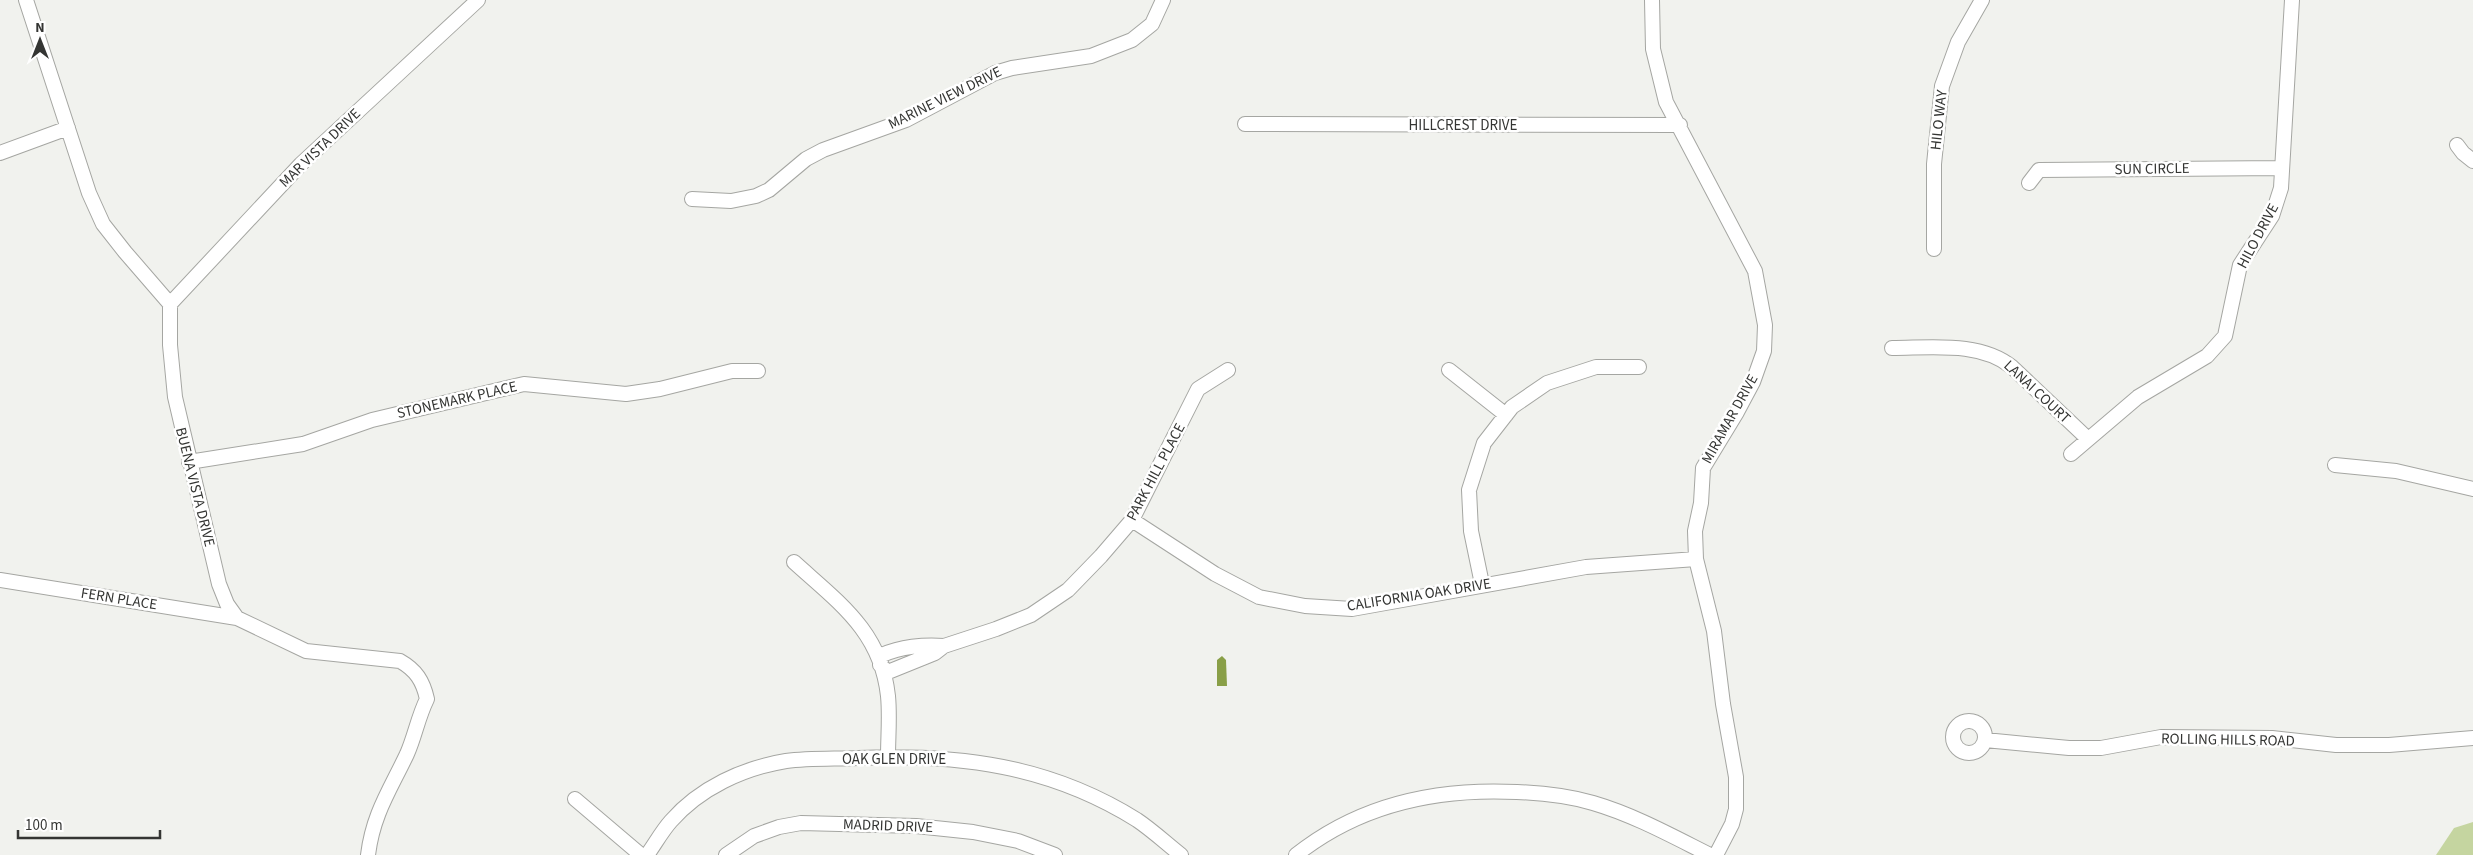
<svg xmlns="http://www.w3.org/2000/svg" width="2473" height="855" viewBox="0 0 2473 855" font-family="'Source Sans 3',sans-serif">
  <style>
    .green { fill: #c5d5a0 }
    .water { fill: #899f47 }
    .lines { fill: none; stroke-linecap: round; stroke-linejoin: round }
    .minor-casing { stroke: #a5a6a2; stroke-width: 16 }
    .minor { stroke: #fff; stroke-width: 14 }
    .labels { text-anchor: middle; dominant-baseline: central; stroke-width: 5; stroke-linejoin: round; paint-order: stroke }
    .street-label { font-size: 15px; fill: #343533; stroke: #fff }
  </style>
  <rect width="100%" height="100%" fill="#f1f2ee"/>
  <path class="green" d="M2473 822V855H2436L2454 828Z"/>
  <path class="water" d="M1222 656 1226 660 1227 686H1217V660Z"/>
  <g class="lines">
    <g class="minor-casing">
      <path id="minor" d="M26 0 89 193 103 224 125 252 170 304V345L175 397 219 584 227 604 237 618 306 651 400 661C416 670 423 681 427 699 418 717 415 736 407 754 390 790 373 814 368 855
        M1652 0 1653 49 1666 102 1755 271 1765 325 1764 351 1753 382 1737 412 1703 468 1701 503 1695 531 1696 559 1714 631 1723 704 1736 777V809L1732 824 1716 855
        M1245 124 1680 125
        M2457 145 2463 153 2473 161
        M0 153 68 128
        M2029 183 2039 170 2282 168
        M692 199 731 201 756 196 769 190 806 159 823 150 906 120 995 73 1012 68 1091 56 1132 40 1152 24 1163 0
        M1934 249V164L1942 86 1958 42 1982 0
        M170 304 301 164 478 0
        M1892 348C1931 348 1980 341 2012 367L2088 439
        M1449 370 1506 415
        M2071 454 2138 397 2207 356 2225 336 2240 265 2272 216 2281 188 2292 0
        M189 462 303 444 372 420 524 384 626 394 660 389 732 371H758
        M2335 465 2396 471 2473 489
        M1132 520 1215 574 1259 597 1305 606 1352 609 1586 567 1696 559
        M794 562C838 602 881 631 888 696 890 716 888 737 888 757
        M0 580 237 618
        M1482 584 1471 531 1469 490 1484 443 1512 407 1547 383 1596 367H1639
        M944 646C924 644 900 647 882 655L880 665 888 672 935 653 944 646 996 629 1031 615 1068 590 1101 556 1132 520 1198 389 1228 370
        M1953 737a16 16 0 1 1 32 0a16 16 0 1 1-32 0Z
        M1985 740 2069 748H2101L2161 737 2272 738 2336 745H2389L2473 738
        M575 799 641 855
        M647 855C655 844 662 831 671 821 700 788 743 768 786 761 809 758 835 759 858 758 959 754 1049 765 1137 820 1152 830 1167 844 1181 855
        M726 855 754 836 779 827 801 823 916 826 973 832 1018 841 1055 855
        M1296 855C1360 804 1438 788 1517 792 1542 793 1569 796 1593 803 1634 815 1672 836 1710 855"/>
    </g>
    <use href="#minor" class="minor"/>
  </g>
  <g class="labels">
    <g class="street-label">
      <text transform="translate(945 98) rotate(-26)">MARINE VIEW DRIVE</text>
      <text transform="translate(1939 120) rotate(-84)">HILO WAY</text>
      <text x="1463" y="125">HILLCREST DRIVE</text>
      <text transform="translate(320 148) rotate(-44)">MAR VISTA DRIVE</text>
      <text transform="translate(2152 169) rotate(-1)">SUN CIRCLE</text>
      <text transform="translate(2258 236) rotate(-62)">HILO DRIVE</text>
      <text transform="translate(2037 392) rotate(43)">LANAI COURT</text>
      <text transform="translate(457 400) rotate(-13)">STONEMARK PLACE</text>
      <text transform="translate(1730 419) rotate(-61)">MIRAMAR DRIVE</text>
      <text transform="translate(1156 472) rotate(-62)">PARK HILL PLACE</text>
      <text transform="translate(195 487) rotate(76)">BUENA VISTA DRIVE</text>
      <text transform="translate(1419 595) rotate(-9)">CALIFORNIA OAK DRIVE</text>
      <text transform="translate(119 599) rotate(9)">FERN PLACE</text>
      <text transform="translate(2228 740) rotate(1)">ROLLING HILLS ROAD</text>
      <text x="894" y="759">OAK GLEN DRIVE</text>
      <text transform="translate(888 826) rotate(2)">MADRID DRIVE</text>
    </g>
  </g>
  <g transform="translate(40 40)" stroke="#ffffff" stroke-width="4" paint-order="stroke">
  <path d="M0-4L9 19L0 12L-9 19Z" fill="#343533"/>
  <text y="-8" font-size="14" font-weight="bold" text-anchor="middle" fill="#343533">N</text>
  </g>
  <path d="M18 830v8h142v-8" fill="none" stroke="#343533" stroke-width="2.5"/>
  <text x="25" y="830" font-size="15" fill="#343533" stroke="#ffffff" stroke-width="4" paint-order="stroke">100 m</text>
</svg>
